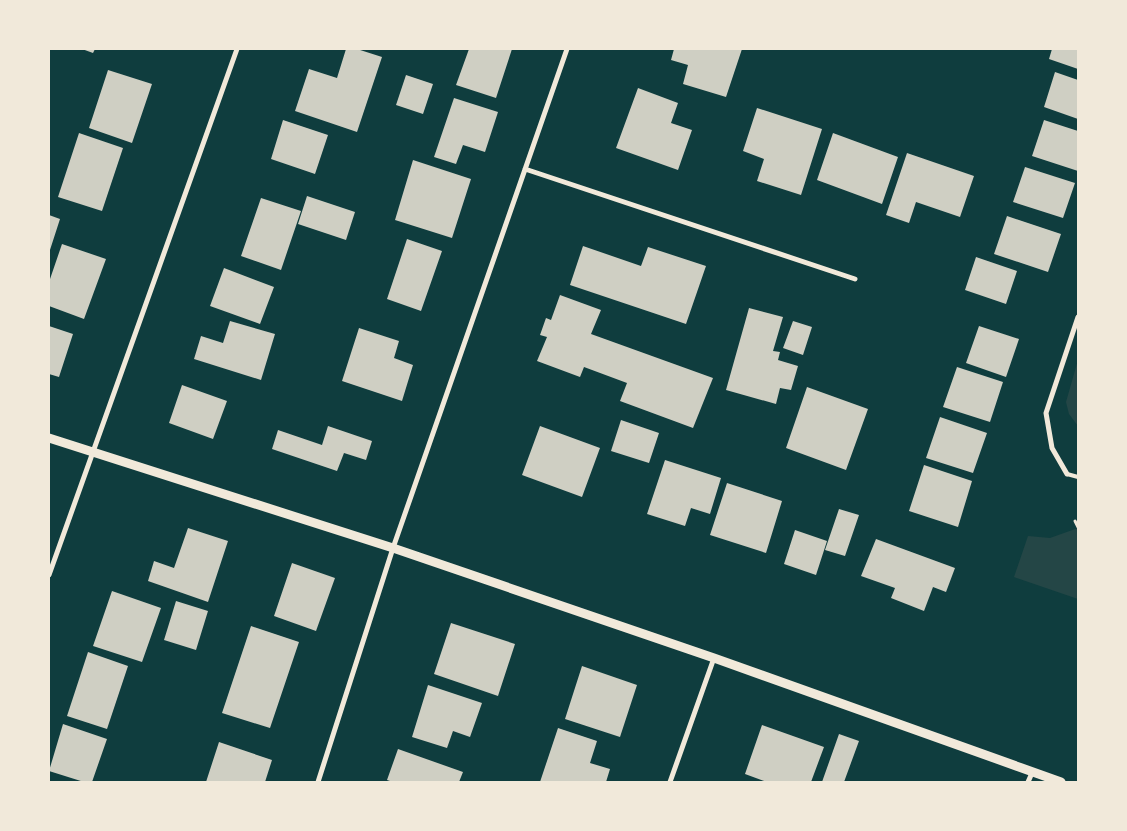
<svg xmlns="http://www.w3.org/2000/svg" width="1127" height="831" viewBox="0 0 1127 831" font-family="Barlow,sans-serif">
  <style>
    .green { fill: #244646 }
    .building { fill: #cfcfc3 }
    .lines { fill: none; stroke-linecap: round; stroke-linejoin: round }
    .path { stroke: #f1e9da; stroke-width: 3 }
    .service { stroke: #f1e9da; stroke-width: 4 }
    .minor { stroke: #f1e9da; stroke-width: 5 }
    .tertiary { stroke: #f1e9da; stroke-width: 9 }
  </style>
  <rect width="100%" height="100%" fill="#0f3d3e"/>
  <path class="green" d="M1078 360V426L1069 414 1066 402Z
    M1078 528V599L1014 577 1028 536 1050 538Z"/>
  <path class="building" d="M82 49H95L93 53Z
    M346 49H357L382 57 357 132 295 111 309 69 337 78Z
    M469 49H512L496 98 456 85Z
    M674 49H742L726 97 683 84 688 65 671 60Z
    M1052 49H1078V69L1049 59Z
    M108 70 152 84 132 143 89 128Z
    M1055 72 1078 80V119L1044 107Z
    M406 75 433 84 423 114 396 105Z
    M638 88 678 103 671 123 692 130 678 170 616 148Z
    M454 98 498 112 485 152 463 145 456 164 434 157Z
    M757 108 822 129 801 195 757 181 764 159 743 151Z
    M283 120 328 135 315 174 271 159Z
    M1044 120 1078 131V171L1032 156Z
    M79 133 123 148 102 211 58 197Z
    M833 133 898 157 882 204 817 180Z
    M907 153 974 176 960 217 916 202 909 223 886 215Z
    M413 160 471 179 452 238 395 220Z
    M1025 167 1075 183 1063 218 1013 202Z
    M307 196 355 212 346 240 298 224Z
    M261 198 301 211 281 270 241 256Z
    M49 215 60 219 49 253Z
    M1007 216 1061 234 1048 272 994 254Z
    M407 239 442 251 421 311 387 299Z
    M62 244 106 259 84 319 49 306V282Z
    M583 246 641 266 648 247 706 266 686 324 570 285Z
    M976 257 1017 271 1006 304 965 290Z
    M224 268 274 287 260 324 210 306Z
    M560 295 601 310 591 334 713 378 693 428 620 401 627 383 584 367 580 377 537 361 547 337 540 335 546 318 551 320Z
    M749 308 783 317 773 351 780 352 778 360 798 366 791 390 780 388 776 404 726 390Z
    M230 321 275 334 261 380 194 359 201 336 223 343Z
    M793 321 812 327 803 355 783 348Z
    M49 326 73 334 59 377 49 374Z
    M979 326 1019 339 1006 377 966 363Z
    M359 328 399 341 394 358 413 365 402 401 342 381Z
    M957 367 1003 382 990 422 943 407Z
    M182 385 227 401 213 439 169 423Z
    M807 387 868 409 846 470 786 448Z
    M940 417 987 433 973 473 926 458Z
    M621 420 659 433 649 463 611 451Z
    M328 426 372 441 366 460 344 453 337 471 272 449 278 430 322 445Z
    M540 426 600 448 582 497 522 475Z
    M665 460 721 478 710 514 691 508 685 526 647 514Z
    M924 465 972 481 958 527 909 511Z
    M727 483 782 501 766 553 710 535Z
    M839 509 859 515 845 556 825 550Z
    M188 528 228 541 208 602 148 581 154 561 174 568Z
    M795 530 827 541 816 575 784 564Z
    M876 539 955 568 946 592 933 587 924 611 891 598 895 588 861 576Z
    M292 563 335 578 316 631 274 616Z
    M112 591 161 608 142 662 93 646Z
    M176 601 208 611 196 650 164 640Z
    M451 623 515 644 498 696 434 674Z
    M251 626 299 642 270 728 222 713Z
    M88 652 128 666 107 729 67 716Z
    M582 666 637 685 620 737 565 719Z
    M428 685 482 703 470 737 453 731 447 748 412 737Z
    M63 724 107 739 92 782H84L49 771Z
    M762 725 824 747 811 782H767L745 774Z
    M558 728 597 741 590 763 610 769 606 782H540Z
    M839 734 859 741 844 782H822Z
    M219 742 272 760 265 782H206Z
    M398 749 463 772 459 782H393L387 780Z"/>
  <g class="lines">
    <path class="path" d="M1075 521 1078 527"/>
    <path class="service" d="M1067 474 1078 477"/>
    <path class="minor" d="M525 169 855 279
      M1067 474 1052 448 1046 413 1078 317
      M49 575 237 49
      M318 782 393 548 567 49
      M670 782 714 658
      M1028 782 1032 773"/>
    <path class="tertiary" d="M49 438 393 548 714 658 1061 782"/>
  </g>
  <rect width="1127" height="831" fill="none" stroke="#f1e9da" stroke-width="100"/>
</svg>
